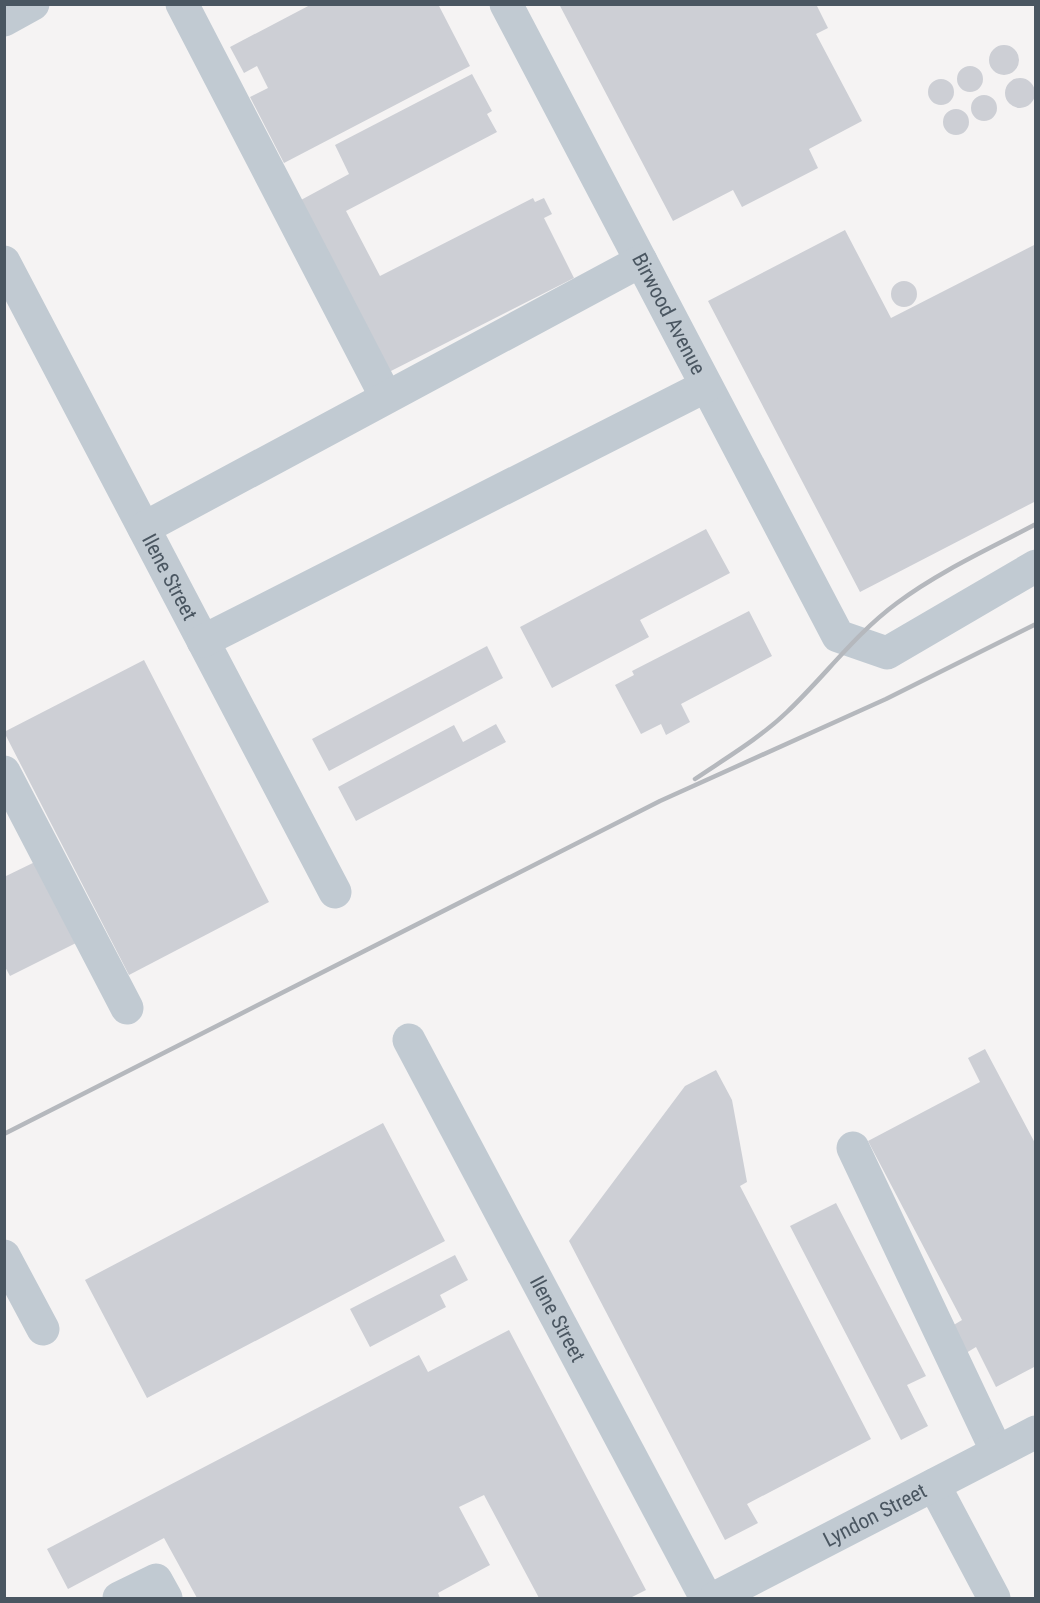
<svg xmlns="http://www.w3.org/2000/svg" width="1040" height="1603" viewBox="0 0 1040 1603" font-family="'Roboto Condensed',sans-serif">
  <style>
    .building { fill: #cdcfd5 }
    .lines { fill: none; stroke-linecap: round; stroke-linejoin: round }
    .minor { stroke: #c1cad2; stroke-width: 33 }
    .rail { stroke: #b5b8bd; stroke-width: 4.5 }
    .labels { text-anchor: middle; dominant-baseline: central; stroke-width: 6; stroke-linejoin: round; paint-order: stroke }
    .street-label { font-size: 21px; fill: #4a5661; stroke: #fff }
  </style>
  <rect width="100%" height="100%" fill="#f5f3f3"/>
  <path class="building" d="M312 4H438L470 66 284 163 250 97 268 88 257 66 244 73 230 47Z
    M559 4H816L828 28 816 34 862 121 809 149 818 168 742 207 733 190 673 221Z
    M989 60a15 15 0 1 1 30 0a15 15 0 1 1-30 0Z
    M957 79a13 13 0 1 1 26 0a13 13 0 1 1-26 0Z
    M472 74 492 111 487 114 497 132 346 211 380 276 533 198 535 202 544 198 552 214 544 218 574 278 389 372 301 200 349 174 335 145Z
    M1005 93a15 15 0 1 1 30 0a15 15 0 1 1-30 0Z
    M928 92a13 13 0 1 1 26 0a13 13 0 1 1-26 0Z
    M971 108a13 13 0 1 1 26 0a13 13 0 1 1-26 0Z
    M943 122a13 13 0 1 1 26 0a13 13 0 1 1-26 0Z
    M845 230 891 318 1036 244V501L860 592 708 301Z
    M891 294a13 13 0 1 1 26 0a13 13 0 1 1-26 0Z
    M706 529 730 573 640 620 649 637 552 688 520 627Z
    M749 611 772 656 681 704 690 722 666 735 661 724 641 734 615 685 634 675 632 671Z
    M487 646 503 678 329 771 312 739Z
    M144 660 269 902 129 975 4 732Z
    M496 724 506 742 356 821 338 787 454 725 463 742Z
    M39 860 80 941 10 976 4 965V877Z
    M985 1049 1036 1145V1366L996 1387 976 1347 966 1353 952 1326 962 1320 868 1141 980 1082 968 1058Z
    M716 1070 732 1100 747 1182 740 1186 871 1439 747 1504 758 1523 725 1540 569 1241 685 1086Z
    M383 1123 445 1241 147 1398 85 1280Z
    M836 1203 926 1376 907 1385 928 1426 901 1440 790 1226Z
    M455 1255 468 1280 440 1295 446 1307 370 1347 350 1309Z
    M509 1330 646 1590 630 1598H539L484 1495 459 1507 490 1565 438 1593 440 1598H197L164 1538 68 1589 47 1549 419 1355 428 1372Z"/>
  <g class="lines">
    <g class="minor">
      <path d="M182 4 386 397"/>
      <path id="s1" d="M506 4 838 636 887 653 1036 566"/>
      <path d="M4 20 33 4"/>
      <path id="s2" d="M4 262 335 892"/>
      <path d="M144 528 641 261"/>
      <path d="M203 641 706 386"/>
      <path d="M4 772 127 1008"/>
      <path id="s3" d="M409 1040 706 1598"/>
      <path d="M853 1148 997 1452"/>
      <path d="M4 1256 43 1329"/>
      <path d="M934 1485 994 1598"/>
      <path d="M119 1598 156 1580 166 1598"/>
      <path id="s4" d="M715 1598 1036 1432"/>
    </g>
    <path class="rail" d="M695 779C726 758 760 738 787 712 825 676 855 634 897 603 940 571 989 549 1036 524
      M4 1134 660 801 886 699 1036 624"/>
  </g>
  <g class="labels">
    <g class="street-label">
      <text stroke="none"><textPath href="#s1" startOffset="350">Birwood Avenue</textPath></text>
      <text stroke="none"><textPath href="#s2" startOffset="356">Ilene Street</textPath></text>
      <text stroke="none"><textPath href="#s3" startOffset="316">Ilene Street</textPath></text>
      <text stroke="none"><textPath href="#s4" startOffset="180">Lyndon Street</textPath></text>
    </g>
  </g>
  <rect width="1040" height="1603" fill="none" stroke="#4a5661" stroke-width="12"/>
</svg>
